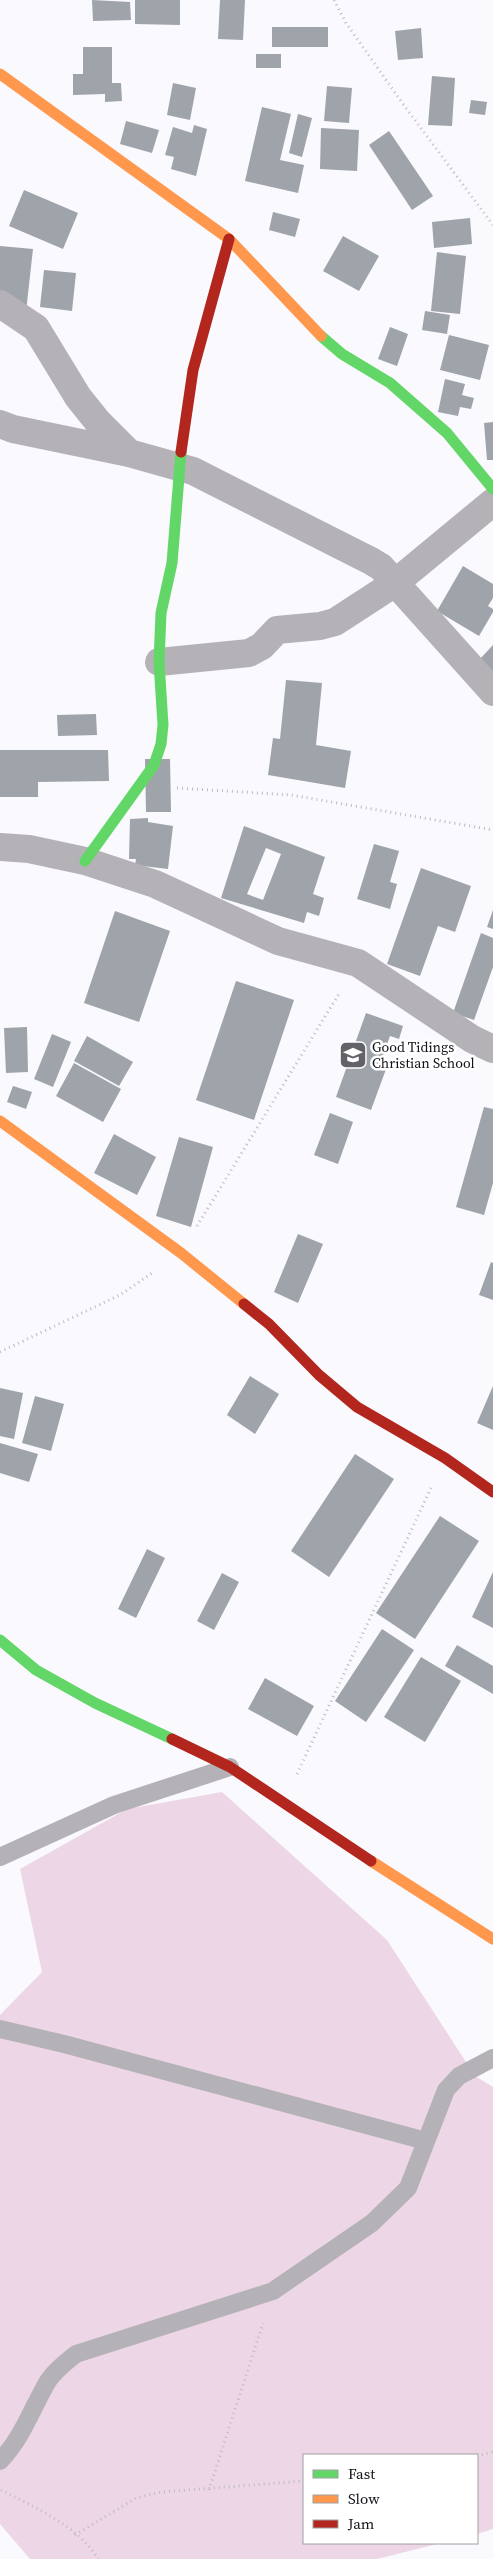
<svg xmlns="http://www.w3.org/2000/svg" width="493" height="2559" viewBox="0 0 493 2559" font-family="'Source Serif 4',serif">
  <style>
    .forest { fill: #edd7e6 }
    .building { fill: #9fa3aa; fill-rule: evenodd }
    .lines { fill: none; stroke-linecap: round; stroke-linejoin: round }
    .path { stroke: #bdbbbf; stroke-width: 3; stroke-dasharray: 1 4; stroke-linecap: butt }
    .lane { stroke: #b5b2b7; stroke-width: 18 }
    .street { stroke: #b5b2b7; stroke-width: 28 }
    .fast { stroke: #63d668; stroke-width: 11 }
    .slow { stroke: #ff974d; stroke-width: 11 }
    .jam { stroke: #b3261e; stroke-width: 11 }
    .labels { text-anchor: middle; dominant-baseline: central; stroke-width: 5; stroke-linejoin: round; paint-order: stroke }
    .poi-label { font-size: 14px; fill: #121117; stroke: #fff; text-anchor: start }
  </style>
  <rect width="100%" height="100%" fill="#f9f9fe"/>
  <path class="forest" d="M222 1792 387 1940 475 2076 493 2087V2529L477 2534V2455H304V2543H441L377 2559H30L0 2524V2015L42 1972 20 1869 127 1809Z"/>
  <path class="building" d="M92 0 130 2 131 20 93 21Z
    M135 0H180V25L135 24Z
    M220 0H245L243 40 218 39Z
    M272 27H328V47H272Z
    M421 28 423 58 398 60 395 31Z
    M83 47H112V83H121L122 101 105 102V94L73 95V74H83Z
    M256 54H281V68H256Z
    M432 76 455 78 452 126 428 125Z
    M173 83 196 88 190 120 167 115Z
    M327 86 352 88 349 123 324 121Z
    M471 100 487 102 485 115 469 113Z
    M262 107 291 114 280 160 304 165 298 193 245 181Z
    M298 114 312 118 302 157 289 153Z
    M126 121 159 130 152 153 120 144Z
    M194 125 207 129 196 176 171 169 174 157 165 155 173 127 192 133Z
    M321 128 359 130 357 171 320 169Z
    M389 131 433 196 412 210 369 145Z
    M24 190 78 213 63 249 9 226Z
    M273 212 300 219 295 237 269 230Z
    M470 218 472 244 434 248 432 222Z
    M343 236 379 256 359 291 323 271Z
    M0 246 33 249 26 312 0 309Z
    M437 252 466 256 460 314 431 311Z
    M44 270 76 273 72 311 40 307Z
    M425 311 450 315 447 334 422 330Z
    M390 327 408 334 397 366 378 359Z
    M449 335 489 345 480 380 440 370Z
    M445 379 465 384 462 395 474 398 471 409 460 407 458 416 438 412Z
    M493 422V460H487L484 423Z
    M463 566 493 584V598L488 606 493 609V612L479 636 437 611Z
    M493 645V673L479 660Z
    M286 680 322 683 316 745 351 751 345 788 268 775 273 738 280 739Z
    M96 714 97 735 58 736 57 715Z
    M0 750H108L109 781 38 782V797H0Z
    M145 759H170L171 812H146Z
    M148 818V822L173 826 168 869 135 865 136 859H129L130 819Z
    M244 826 325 857 313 894 324 898 319 916 307 912 304 923 221 898ZM266 848 281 854 263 900 247 894Z
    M374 844 399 851 390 882 397 884 390 909 357 899Z
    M421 868 471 886 455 932 438 926 420 976 387 964Z
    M493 910V929L487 927Z
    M115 911 170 931 139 1022 84 1003Z
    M481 933 493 938V967L474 1020 453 1013Z
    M236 981 294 1000 254 1120 196 1100Z
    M366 1013 403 1026 399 1039 390 1036 382 1058 389 1061 371 1110 336 1097Z
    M27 1027 28 1072 6 1073 4 1028Z
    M52 1034 71 1042 53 1087 34 1079Z
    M87 1036 133 1062 119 1086 74 1061Z
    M74 1063 121 1089 103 1122 56 1096Z
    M13 1086 32 1092 26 1109 7 1102Z
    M484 1107 493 1109V1183L484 1215 456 1207Z
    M330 1113 353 1122 338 1164 314 1155Z
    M114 1134 156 1157 137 1195 94 1173Z
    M179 1137 213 1147 191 1227 156 1216Z
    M298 1234 323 1244 298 1303 274 1292Z
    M491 1262 493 1263V1300L479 1295Z
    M250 1376 279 1394 255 1434 227 1415Z
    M493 1386V1430L477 1423Z
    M0 1388 23 1393 14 1439 0 1436Z
    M35 1396 64 1404 51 1451 22 1443Z
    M0 1443 38 1454 29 1482 0 1473Z
    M355 1454 394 1479 329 1577 291 1551Z
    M440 1516 479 1541 415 1639 376 1613Z
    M147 1549 165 1558 136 1618 118 1609Z
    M493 1572V1628L472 1617Z
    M222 1573 239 1582 214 1630 197 1621Z
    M382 1629 414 1650 366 1722 335 1701Z
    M457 1645 493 1666V1694L445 1666Z
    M421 1657 461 1681 425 1742 384 1717Z
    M265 1678 314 1706 297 1736 248 1709Z"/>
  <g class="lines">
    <path class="path" d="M334 0 346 23 403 104 493 225
      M177 788 291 795 493 830
      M197 1226 340 992
      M0 1352 120 1295 152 1273
      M297 1774 431 1488
      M477 2456 493 2452
      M1 2490C32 2506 80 2527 98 2559
      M209 2490 263 2323
      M75 2535 136 2498 161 2492 304 2481"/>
    <path class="lane" d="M0 1857 114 1805 230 1767
      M0 2029 64 2044 426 2141
      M0 2461C23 2437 32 2408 48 2381 55 2370 66 2362 76 2354L273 2291 372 2223 408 2188 446 2090 459 2076 493 2058"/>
    <path class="street" d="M0 304 36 328 78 397 98 422 129 453
      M0 424 13 429 129 453 193 471 371 561 381 567 493 692
      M159 662 249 653 262 646 277 630 320 626 335 622 395 583 493 502
      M0 847 29 849 85 861 155 884 278 941 358 963 472 1039 493 1049"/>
    <path class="fast" d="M321 336 342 354 390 383 447 433 493 489
      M85 861 154 765 161 744 163 725 159 662 161 613 172 563 181 452
      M0 1640 36 1670 95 1703 172 1739"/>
    <path class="slow" d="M0 74 229 239 321 336
      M0 1121 181 1253 244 1304
      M371 1861 493 1939"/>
    <path class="jam" d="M181 452 193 370 229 239
      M244 1304 269 1324 319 1375 357 1407 445 1458 493 1492
      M172 1739 230 1767 371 1861"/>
  </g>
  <defs>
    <g id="school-square" transform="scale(1.4375)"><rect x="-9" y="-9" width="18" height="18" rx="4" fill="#636268" stroke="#fff"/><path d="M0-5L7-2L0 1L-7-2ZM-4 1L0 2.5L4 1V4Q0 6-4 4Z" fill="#fff"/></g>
  </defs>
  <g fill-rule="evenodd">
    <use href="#school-square" x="353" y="1055"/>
  </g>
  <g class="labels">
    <g class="poi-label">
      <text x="372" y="1047">Good Tidings<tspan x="372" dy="16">Christian School</tspan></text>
    </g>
  </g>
  <rect x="303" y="2454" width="175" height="90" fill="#ffffff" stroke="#a0a0a2"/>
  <rect x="313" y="2470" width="25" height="8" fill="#63d668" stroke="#a0a0a2"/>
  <text x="348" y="2479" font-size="15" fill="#121117">Fast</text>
  <rect x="313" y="2495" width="25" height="8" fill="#ff974d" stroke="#a0a0a2"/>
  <text x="348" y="2504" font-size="15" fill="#121117">Slow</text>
  <rect x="313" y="2520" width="25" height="8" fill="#b3261e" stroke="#a0a0a2"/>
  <text x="348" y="2529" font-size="15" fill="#121117">Jam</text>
</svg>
